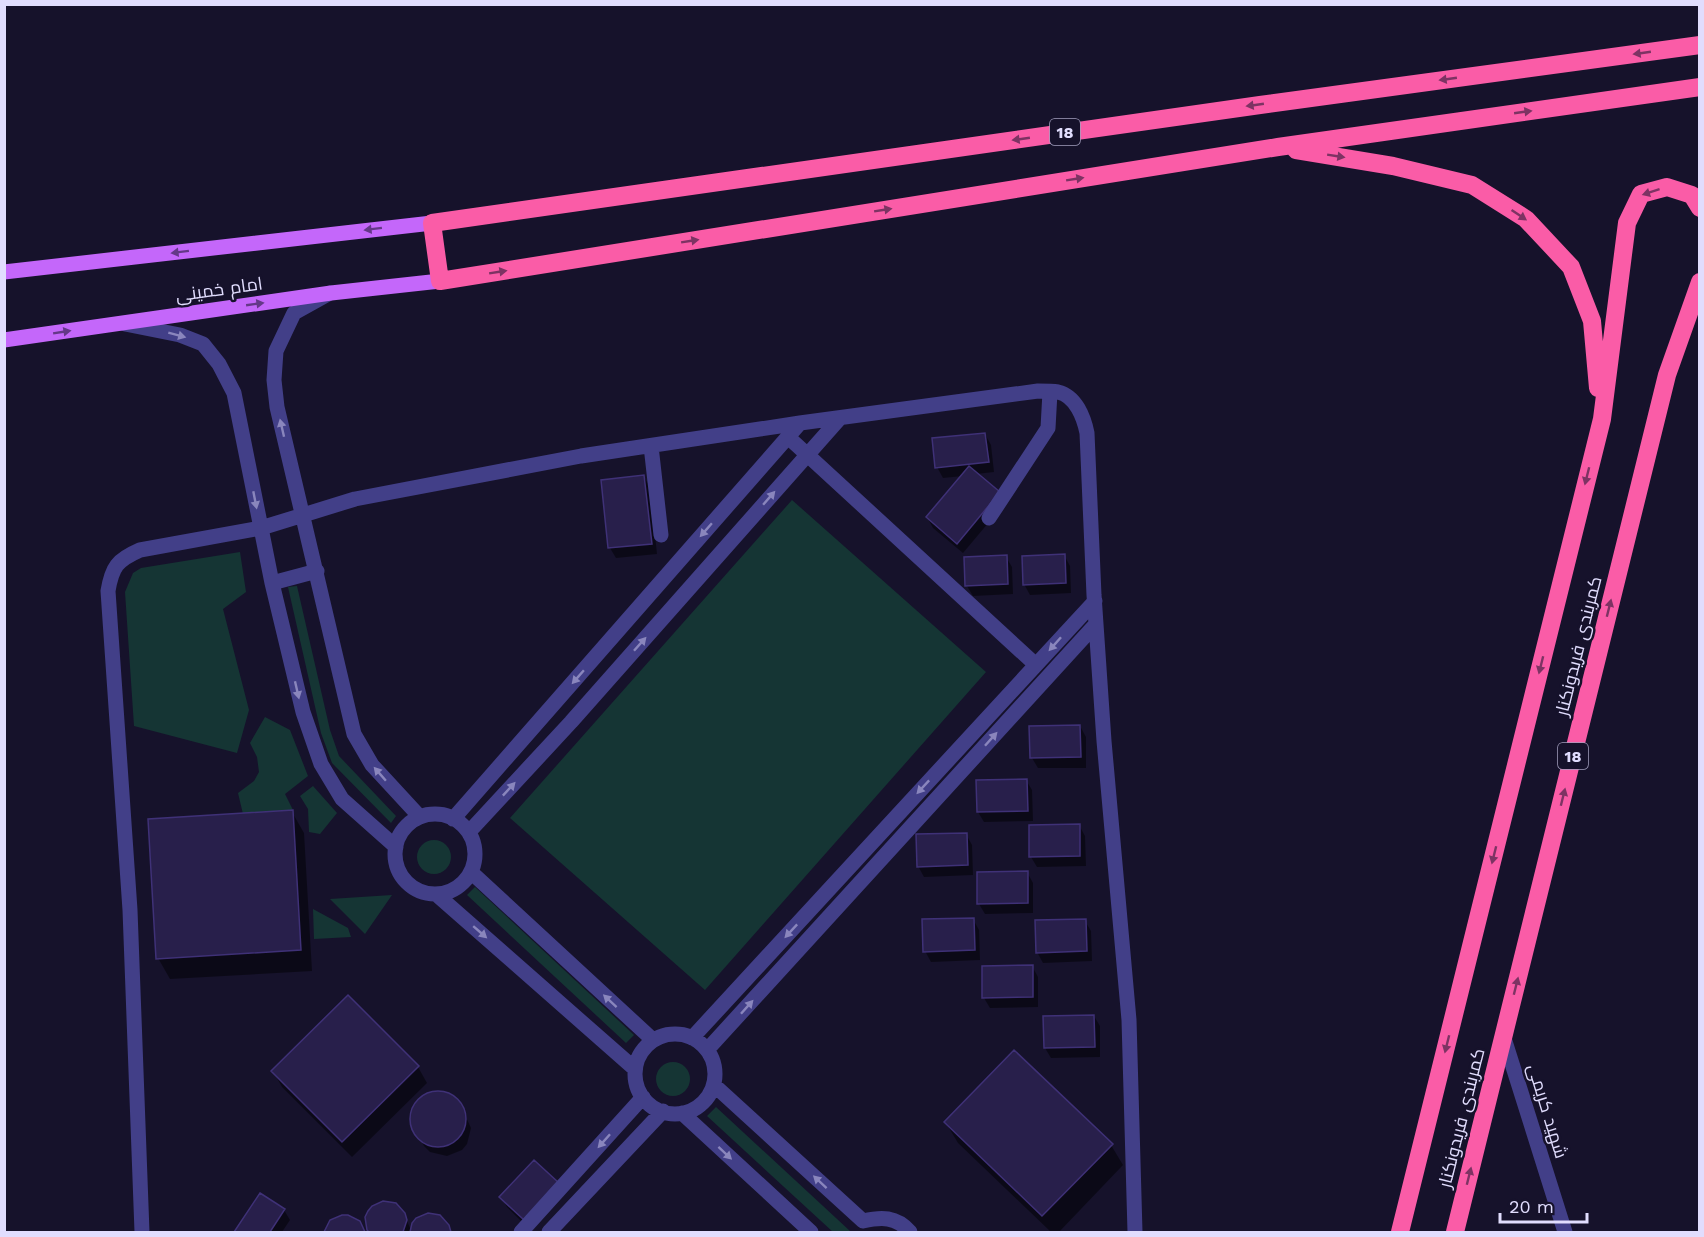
<svg xmlns="http://www.w3.org/2000/svg" width="1704" height="1237" viewBox="0 0 1704 1237" font-family="'Work Sans',Cairo,sans-serif">
  <style>
    .green { fill: #153534 }
    .shadow { fill: #0007 }
    .building { fill: #281f4b; stroke: #3f3177; stroke-width: 1.5 }
    .lines { fill: none; stroke-linecap: round; stroke-linejoin: round }
    .lane { stroke: #423f88; stroke-width: 15 }
    .street { stroke: #423f88; stroke-width: 15 }
    .primary { stroke: #c467fa; stroke-width: 15 }
    .highway { stroke: #fa5ca7; stroke-width: 18 }
    .oneway { fill: #7d3363 }
    .oneway2 { fill: #643888 }
    .oneway3 { fill: #8a86bd }
    .labels { text-anchor: middle; dominant-baseline: central; stroke-width: 5; stroke-linejoin: round; paint-order: stroke }
    .shield { fill: #16122b; stroke: #a4a0bf; stroke-width: 1.5 }
    .shield-label { font-size: 16px; font-weight: bold; fill: #e1ddfe }
    .street-label { font-size: 18px; fill: #e1ddfe; stroke: #16122b }
  </style>
  <rect width="100%" height="100%" fill="#16122b"/>
  <path class="green" d="M792 500 986 672 705 990 510 818Z
    M240 552 246 592 223 609 249 710 237 753 134 726 125 592 133 573 141 568Z
    M297 586 330 730 339 756 396 816 391 823 332 763 321 733 288 587Z
    M265 717 290 730 308 776 285 794 293 810 243 814 238 793 254 781 259 772 257 757 250 743Z
    M313 786 337 813 320 834 309 832 308 809 300 796Z
    M417 857a17 17 0 1 1 34 0a17 17 0 1 1-34 0Z
    M475 887 634 1035 626 1043 467 895Z
    M392 895 365 934 330 899Z
    M313 909 348 928 351 937 314 939Z
    M656 1079a17 17 0 1 1 34 0a17 17 0 1 1-34 0Z
    M716 1107 850 1231 848 1232H833L707 1116Z"/>
  <path class="shadow" d="M985 434 991 445 994 472 976 474 1005 503 963 553 933 528 927 517 963 476 943 478 937 467Z
    M644 477 650 487 657 554 616 558 610 548 603 481Z
    M1064 555 1070 566 1071 593 1030 595 1024 584Z
    M1006 557 1012 567 1013 594 973 596 967 586Z
    M1080 726 1086 737V768H1038L1032 758 1031 727Z
    M1026 780 1032 790 1033 821 984 822 978 812Z
    M292 812 304 833 312 971 170 979 158 958Z
    M1079 825 1085 836 1086 866 1037 867 1031 857Z
    M966 834 972 845 973 875 924 877 918 866Z
    M1027 872 1033 883V913L985 914 979 904Z
    M973 919 979 930 980 960 931 962 925 951Z
    M1085 921 1091 931 1092 961 1043 963 1037 952Z
    M1032 966 1038 977V1007L990 1008 984 998Z
    M348 997 418 1067 427 1083 352 1157 282 1087 273 1071Z
    M1094 1016 1100 1026V1057L1051 1058 1045 1048Z
    M445 1093 459 1102 471 1128 467 1144 462 1150 447 1156 430 1152 424 1146 413 1126 412 1117 419 1101 427 1095Z
    M946 1123 1111 1145 1123 1165 1059 1232H1051L958 1143Z
    M534 1162 530 1230 507 1207 501 1197Z
    M260 1195 284 1210 290 1220 282 1232H236Z
    M406 1219 411 1230 444 1220 451 1232H371L367 1223Z
    M331 1221 359 1222 364 1232H326Z"/>
  <path class="building" d="M985 433 989 462 935 468 932 438Z
    M969 466 1000 492 957 544 926 517Z
    M644 475 652 544 608 548 601 480Z
    M1065 554 1066 583 1023 585 1022 556Z
    M1007 555 1008 584 965 586 964 557Z
    M1080 725 1081 757 1030 758 1029 726Z
    M1027 779 1028 811 977 812 976 780Z
    M293 810 301 950 156 959 148 819Z
    M1080 824V856L1029 857V825Z
    M967 833 968 865 917 867 916 834Z
    M1028 871V903L977 904V872Z
    M974 918 975 950 923 952 922 919Z
    M1086 919 1087 951 1036 953 1035 920Z
    M1033 965V997L982 998V966Z
    M348 995 419 1066 342 1142 271 1071Z
    M1094 1015 1095 1047 1044 1048 1043 1016Z
    M1014 1050 1113 1144 1042 1216 944 1122Z
    M410 1119a28 28 0 1 1 56 0a28 28 0 1 1-56 0Z
    M534 1160 559 1183 524 1220 499 1197Z
    M260 1193 285 1209 270 1232H234Z
    M383 1201 396 1203 405 1213 407 1220 403 1232H369L367 1230 365 1217 368 1211 372 1206Z
    M428 1213 440 1215 449 1225 451 1232H410L412 1223 416 1218Z
    M342 1215H348L360 1221 365 1232H324L330 1220Z"/>
  <g class="lines">
    <path class="lane" d="M330 293 294 313 276 351 274 380 277 407 354 734 372 765 420 817
      M125 324 180 335 203 344 219 364 234 393 272 583 303 712 321 764 342 799 396 847
      M788 437 1036 665
      M651 446 661 535
      M989 518 1048 428 1050 392
      M272 583 317 571
      M395 854a40 40 0 1 1 80 0a40 40 0 1 1-80 0Z
      M453 819 800 423
      M469 832 571 722 840 418
      M471 872 653 1040
      M436 894 635 1069
      M635 1074a40 40 0 1 1 80 0a40 40 0 1 1-80 0Z
      M692 1038 1095 601
      M707 1050 1096 624
      M714 1085 863 1221C881 1217 896 1216 910 1232
      M682 1113 811 1232
      M142 1232 130 910 108 591C112 567 117 560 140 550L261 528 355 499 581 456 800 423 1038 391C1045 391 1052 391 1058 392 1076 396 1084 418 1087 433L1094 595 1104 741 1129 1020 1135 1232
      M521 1232 643 1097
      M549 1232 663 1111"/>
    <path class="street" d="M1503 1035 1565 1232"/>
    <path class="primary" d="M4 272 432 223
      M4 340 331 293 440 281"/>
    <path class="highway" d="M1700 45 1260 105 432 223 440 281 1278 147 1700 87
      M1296 150 1393 166 1472 185 1526 219 1571 267 1592 321 1598 388
      M1400 1232 1602 419 1627 223 1641 194 1667 187 1692 195 1700 208
      M1455 1232 1667 375 1700 282"/>
  </g>
  <defs><path id="oneway-solid" d="M-6-.8H1V-3.2L6.5 0L1 3.2V.8H-6Z" transform="scale(1.5)"/></defs>
  <g class="oneway">
    <use href="#oneway-solid" transform="translate(1642 53) rotate(172)"/>
    <use href="#oneway-solid" transform="translate(1448 79) rotate(172)"/>
    <use href="#oneway-solid" transform="translate(1255 105) rotate(172)"/>
    <use href="#oneway-solid" transform="translate(1523 112) rotate(-8)"/>
    <use href="#oneway-solid" transform="translate(1021 139) rotate(172)"/>
    <use href="#oneway-solid" transform="translate(1336 156) rotate(9)"/>
    <use href="#oneway-solid" transform="translate(1075 179) rotate(-9)"/>
    <use href="#oneway-solid" transform="translate(1651 192) rotate(162)"/>
    <use href="#oneway-solid" transform="translate(883 210) rotate(-9)"/>
    <use href="#oneway-solid" transform="translate(1519 215) rotate(34)"/>
    <use href="#oneway-solid" transform="translate(690 241) rotate(-9)"/>
    <use href="#oneway-solid" transform="translate(498 272) rotate(-9)"/>
    <use href="#oneway-solid" transform="translate(1587 476) rotate(104)"/>
    <use href="#oneway-solid" transform="translate(1609 608) rotate(-76)"/>
    <use href="#oneway-solid" transform="translate(1541 665) rotate(104)"/>
    <use href="#oneway-solid" transform="translate(1563 797) rotate(-76)"/>
    <use href="#oneway-solid" transform="translate(1494 855) rotate(104)"/>
    <use href="#oneway-solid" transform="translate(1516 986) rotate(-76)"/>
    <use href="#oneway-solid" transform="translate(1447 1044) rotate(104)"/>
    <use href="#oneway-solid" transform="translate(1469 1176) rotate(-76)"/>
  </g>
  <g class="oneway2">
    <use href="#oneway-solid" transform="translate(373 229) rotate(173)"/>
    <use href="#oneway-solid" transform="translate(180 252) rotate(173)"/>
    <use href="#oneway-solid" transform="translate(255 304) rotate(-8)"/>
    <use href="#oneway-solid" transform="translate(62 332) rotate(-9)"/>
  </g>
  <g class="oneway3">
    <use href="#oneway-solid" transform="translate(177 335) rotate(15)"/>
    <use href="#oneway-solid" transform="translate(282 428) rotate(-103)"/>
    <use href="#oneway-solid" transform="translate(769 498) rotate(-49)"/>
    <use href="#oneway-solid" transform="translate(255 500) rotate(79)"/>
    <use href="#oneway-solid" transform="translate(706 530) rotate(131)"/>
    <use href="#oneway-solid" transform="translate(640 644) rotate(-48)"/>
    <use href="#oneway-solid" transform="translate(1055 644) rotate(132)"/>
    <use href="#oneway-solid" transform="translate(578 677) rotate(131)"/>
    <use href="#oneway-solid" transform="translate(297 690) rotate(77)"/>
    <use href="#oneway-solid" transform="translate(991 739) rotate(-48)"/>
    <use href="#oneway-solid" transform="translate(380 774) rotate(-131)"/>
    <use href="#oneway-solid" transform="translate(923 787) rotate(133)"/>
    <use href="#oneway-solid" transform="translate(509 789) rotate(-47)"/>
    <use href="#oneway-solid" transform="translate(791 931) rotate(133)"/>
    <use href="#oneway-solid" transform="translate(480 932) rotate(41)"/>
    <use href="#oneway-solid" transform="translate(610 1001) rotate(-137)"/>
    <use href="#oneway-solid" transform="translate(747 1007) rotate(-48)"/>
    <use href="#oneway-solid" transform="translate(604 1141) rotate(132)"/>
    <use href="#oneway-solid" transform="translate(725 1153) rotate(43)"/>
    <use href="#oneway-solid" transform="translate(820 1182) rotate(-137)"/>
  </g>
  <g class="labels">
    <g class="shield">
      <rect x="1050" y="119" width="30" height="26" rx="4.5"/>
      <rect x="1558" y="743" width="30" height="26" rx="4.5"/>
    </g>
    <g class="shield-label">
      <text x="1065" y="132">18</text>
      <text x="1573" y="756">18</text>
    </g>
    <g class="street-label">
      <text transform="translate(219 289) rotate(-8)">امام خمینی</text>
      <text transform="translate(1578 646) rotate(-76)">کمربندی فریدونکنار</text>
      <text transform="translate(1548 1111) rotate(73)">شهید کریمی</text>
      <text transform="translate(1461 1118) rotate(-76)">کمربندی فریدونکنار</text>
    </g>
  </g>
  <rect width="1704" height="1237" fill="none" stroke="#e1ddfe" stroke-width="12"/>
  <path d="M1500 1213v9h87v-9" fill="none" stroke="#e1ddfe" stroke-width="3"/>
  <text x="1509" y="1213" font-size="18" fill="#e1ddfe" stroke="#16122b" stroke-width="4.5" paint-order="stroke">20 m</text>
</svg>
